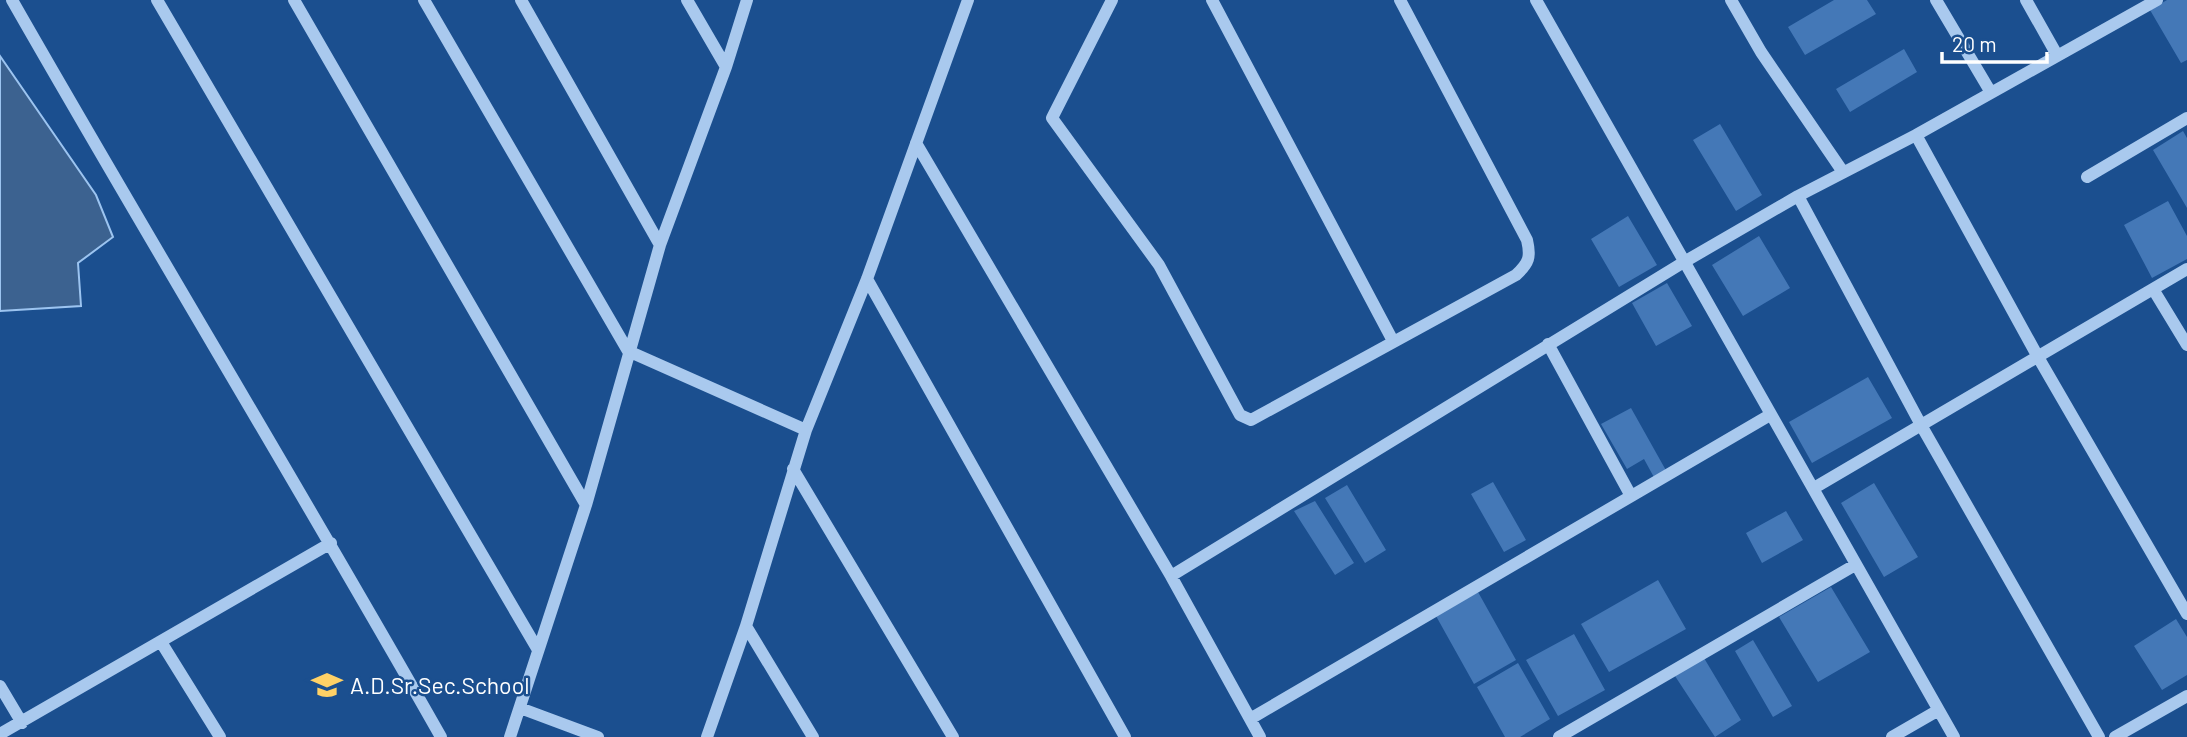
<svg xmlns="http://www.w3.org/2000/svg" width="2187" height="737" viewBox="0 0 2187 737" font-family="Barlow,sans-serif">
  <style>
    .water { fill: #3c6290; stroke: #9cc4f0; stroke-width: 2 }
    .building { fill: #4478b7 }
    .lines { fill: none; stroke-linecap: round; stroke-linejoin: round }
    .minor { stroke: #a9c9ee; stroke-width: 12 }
    .labels { text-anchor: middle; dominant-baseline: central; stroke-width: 5; stroke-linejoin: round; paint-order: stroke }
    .poi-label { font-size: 23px; fill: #fff; stroke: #1b4f8f; text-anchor: start }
  </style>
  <rect width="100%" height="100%" fill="#1b4f8f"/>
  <path class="water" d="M0 56 96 195 113 237 78 263 81 306 0 311Z"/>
  <path class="building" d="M1834 0H1867L1876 14 1805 55 1788 27Z
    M2167 0H2187V60L2181 63 2150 10Z
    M1904 49 1917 72 1850 112 1836 89Z
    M1720 124 1762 195 1736 211 1693 140Z
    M2183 131 2187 138V208L2153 150Z
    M2168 201 2187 236V259L2152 278 2124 225Z
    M1628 216 1657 265 1619 287 1591 239Z
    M1759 236 1790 288 1743 316 1712 265Z
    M1667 283 1692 326 1656 346 1632 303Z
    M1868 377 1892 418 1812 463 1789 422Z
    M1631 408 1668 474 1656 481 1644 459 1627 469 1601 424Z
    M1493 482 1526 540 1504 552 1471 494Z
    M1874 483 1918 557 1884 577 1841 503Z
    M1347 485 1386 550 1365 563 1325 498Z
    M1315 501 1354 563 1335 575 1294 511Z
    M1786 511 1803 540 1762 563 1746 533Z
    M1658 580 1686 629 1609 672 1581 624Z
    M1831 587 1870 652 1818 682 1779 617Z
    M1478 592 1516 660 1474 684 1436 616Z
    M2176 619 2187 637V675L2162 690 2134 646Z
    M1574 634 1605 690 1558 716 1526 660Z
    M1753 640 1792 706 1773 717 1735 651Z
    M1704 658 1741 720 1715 737 1675 676Z
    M1518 663 1550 719 1520 737H1505L1477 687Z"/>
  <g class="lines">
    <path class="minor" d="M12 0C153 247 301 490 441 737
      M157 0 538 650
      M294 0 586 505
      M424 0 628 351 806 430
      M521 0 660 245
      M687 0 726 67
      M1112 0 1052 118 1159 265 1240 415 1251 420 1516 275C1529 263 1531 257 1527 240L1400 0
      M1212 0 1393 341
      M1536 0 1954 737
      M1731 0 1761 52 1843 172
      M1936 0 1990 91
      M2026 0 2057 55
      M1916 135 2038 357 2187 614
      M916 143 1171 576 1260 737
      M2087 177 2187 118
      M1798 196 1921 425 2099 737
      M867 279 1125 737
      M2153 289 2187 345
      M1548 344 1631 496
      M793 469 953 737
      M1814 488 2187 269
      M1171 576 1684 262 1798 196 1916 135 2157 0
      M746 626 813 737
      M161 642 220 737
      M0 686 22 723
      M520 708 598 737
      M1250 719 1770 415
      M0 734 331 543
      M510 737 586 505 660 245 726 67 747 0
      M707 737 746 626 806 430 867 279 968 0
      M1559 737 1855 565
      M1892 737 1937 711
      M2115 737 2187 696"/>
  </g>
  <defs>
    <g id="school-bare" transform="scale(2.415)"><path d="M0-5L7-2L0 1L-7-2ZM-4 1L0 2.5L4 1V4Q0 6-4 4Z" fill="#ffd166" stroke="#1b4f8f" stroke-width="2.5" paint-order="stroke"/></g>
  </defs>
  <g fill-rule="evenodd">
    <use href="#school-bare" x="327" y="685"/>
  </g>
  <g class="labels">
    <g class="poi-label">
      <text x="350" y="685">A.D.Sr.Sec.School</text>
    </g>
  </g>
  <path d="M1942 52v10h105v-10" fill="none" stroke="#ffffff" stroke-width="3.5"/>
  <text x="1952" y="52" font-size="21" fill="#ffffff" stroke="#1b4f8f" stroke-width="5" paint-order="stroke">20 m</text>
</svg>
